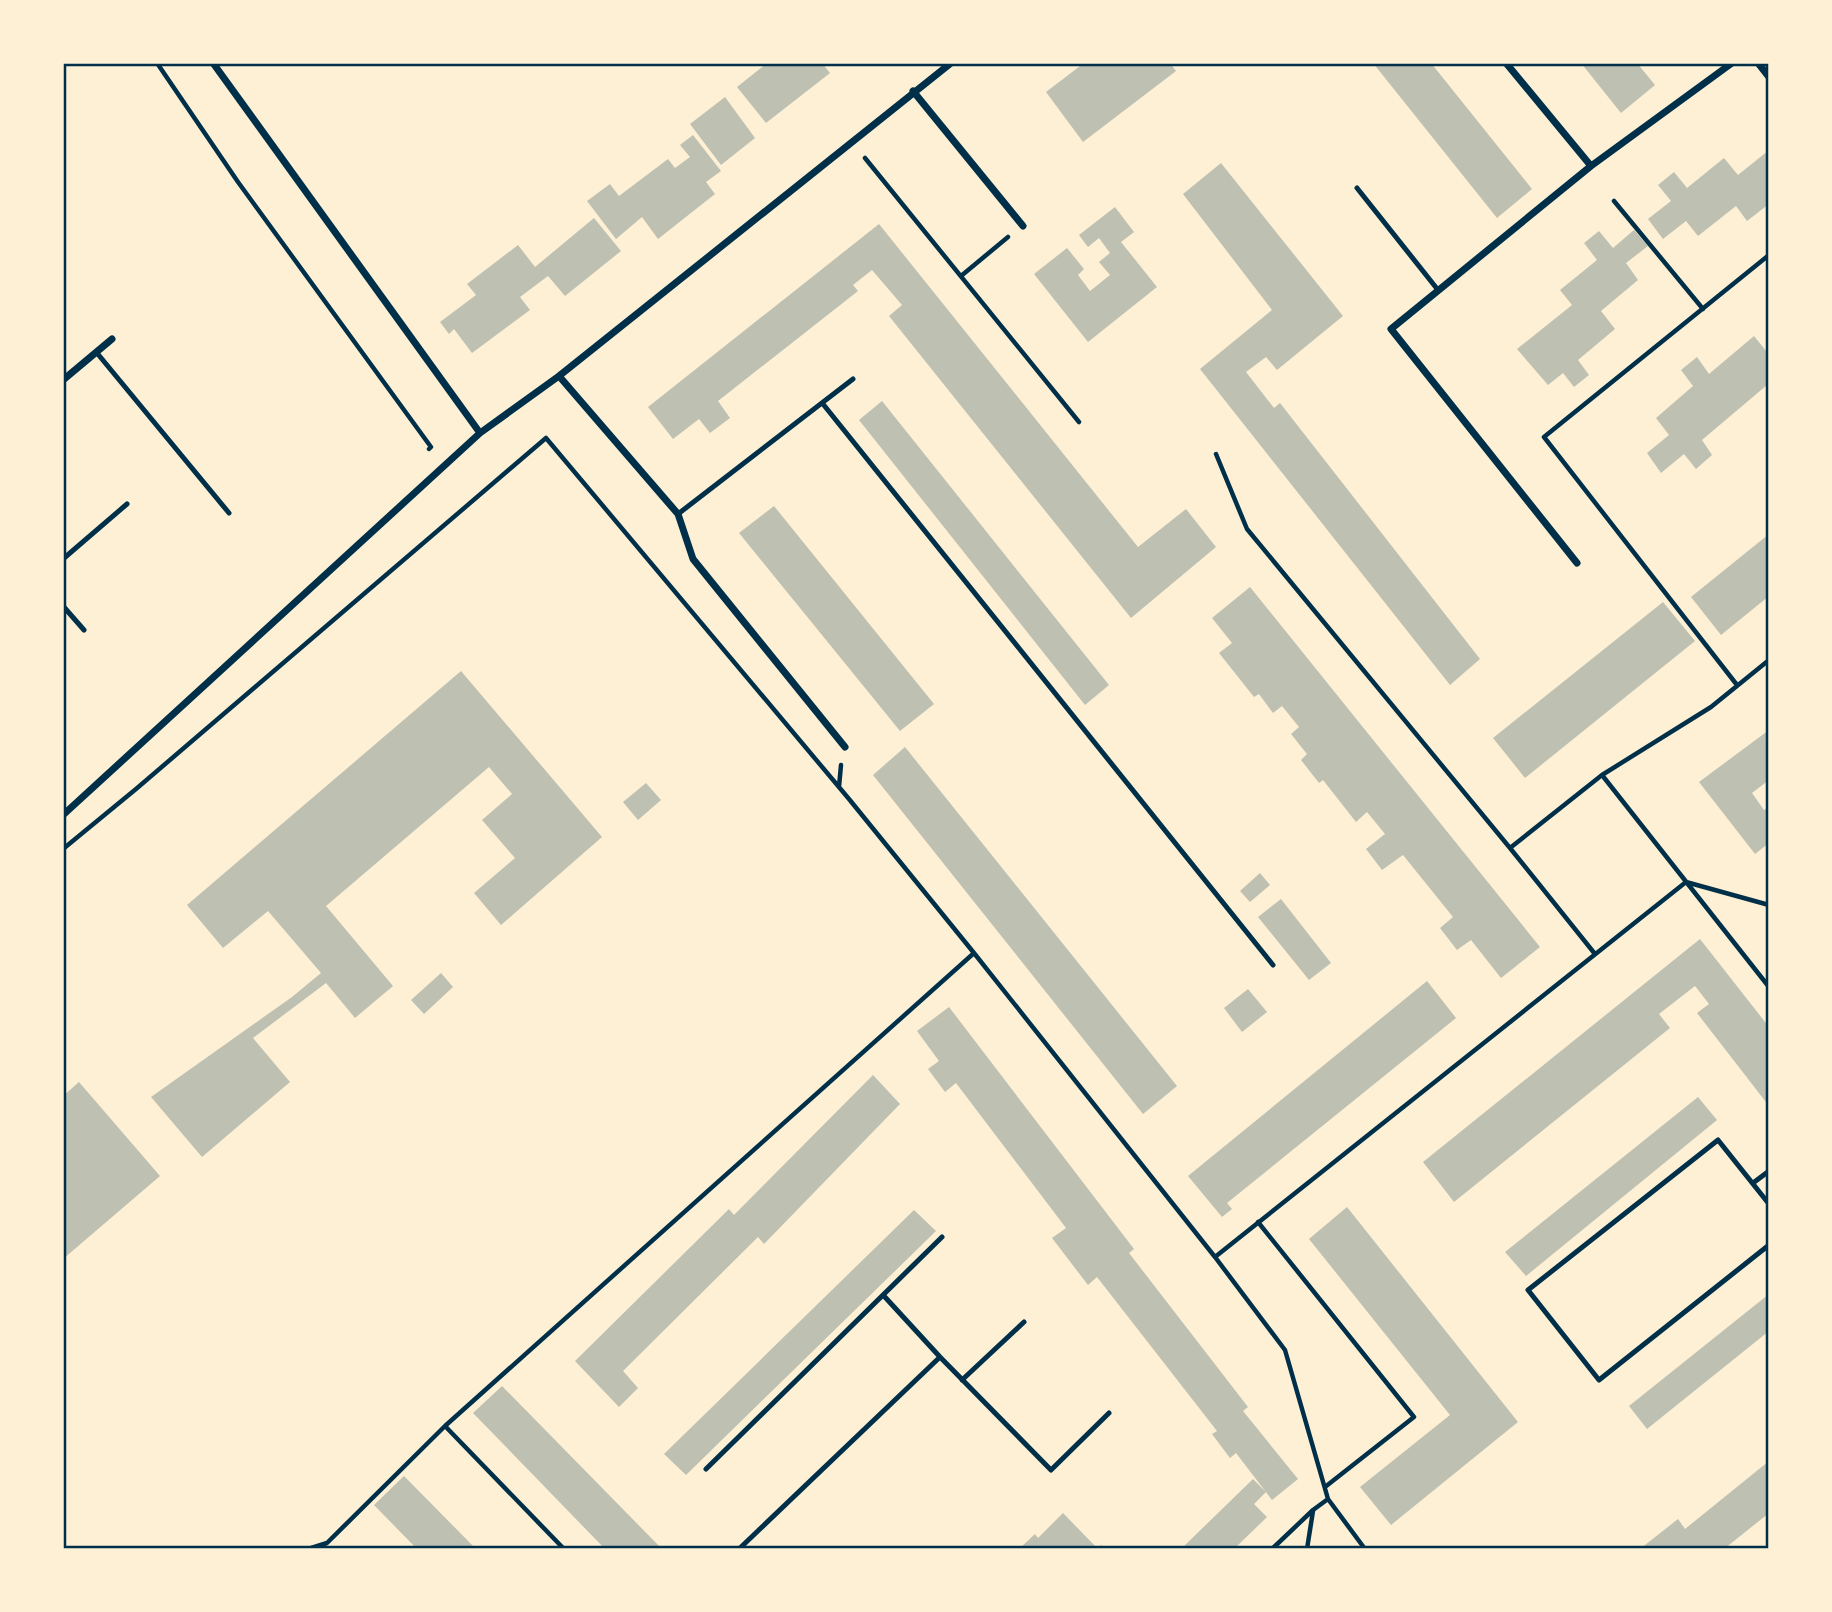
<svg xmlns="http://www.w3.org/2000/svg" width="1832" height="1612" viewBox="0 0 1832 1612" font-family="'Sofia Sans Condensed',sans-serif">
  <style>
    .building { fill: #bec0b2 }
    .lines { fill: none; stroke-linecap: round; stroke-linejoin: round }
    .path { stroke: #003049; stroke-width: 4.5 }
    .service { stroke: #003049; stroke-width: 5 }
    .minor { stroke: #003049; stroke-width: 7 }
    .neatline { fill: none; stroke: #003049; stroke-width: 2.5 }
  </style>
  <rect width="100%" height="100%" fill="#fdf0d5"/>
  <path class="building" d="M767 63H822L830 73 766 123 737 87Z
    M1084 63H1170L1176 71 1083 142 1046 92Z
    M1373 63H1431L1532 189 1497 218Z
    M1581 63H1637L1655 85 1621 113Z
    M725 97 755 138 721 165 690 124Z
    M693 135 721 171 706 182 715 194 658 239 642 217 616 239 587 201 610 184 619 196 668 159 675 168 690 157 680 145Z
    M1769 150V204L1747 221 1736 206 1698 236 1686 221 1663 239 1648 219 1671 201 1658 185 1674 172 1687 188 1724 158 1738 175Z
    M1221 163 1343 316 1277 370 1266 357 1246 372 1274 408 1280 403 1480 659 1450 685 1200 369 1272 310 1183 194Z
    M1115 207 1134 232 1121 242 1157 287 1088 342 1034 274 1067 248 1084 269 1078 275 1090 291 1110 275 1099 262 1110 253 1099 238 1088 247 1079 235Z
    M594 218 621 251 565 296 548 276 520 297 530 310 472 353 454 329 449 334 440 322 476 295 467 284 518 245 535 267Z
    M879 224 1138 547 1186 509 1216 547 1131 618 889 316 902 305 872 270 853 285 858 291 718 401 730 418 710 433 699 419 673 439 648 407Z
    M1634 230 1648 246 1626 263 1638 280 1601 311 1615 329 1578 360 1589 375 1574 387 1563 373 1548 385 1517 349 1572 305 1560 290 1597 260 1584 243 1599 231 1613 248Z
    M1754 336 1767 352 1769 350V388L1767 385 1702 440 1712 455 1696 469 1684 454 1661 473 1647 453 1669 435 1656 418 1693 386 1681 370 1697 357 1709 374Z
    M882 401 1109 685 1085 705 859 420Z
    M774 506 934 704 900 731 739 533Z
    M1769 534V596L1721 635 1691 597Z
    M1250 587 1540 947 1501 978 1471 940 1457 950 1440 928 1453 917 1403 855 1382 870 1366 849 1385 834 1367 812 1356 822 1323 780 1319 783 1301 760 1307 754 1291 734 1299 727 1282 706 1273 713 1259 694 1254 697 1219 653 1232 643 1212 618Z
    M1663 602 1695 641 1525 778 1493 738Z
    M461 671 602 837 501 925 474 893 515 858 482 820 512 794 489 767 326 906 393 986 355 1018 326 983 253 1038 290 1082 202 1157 151 1097 292 997 321 973 268 911 223 948 187 905Z
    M1769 730V780L1752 793 1764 810 1769 807V843L1755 854 1699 782Z
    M905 747 1177 1086 1143 1114 873 775Z
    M646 783 661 800 638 820 623 802Z
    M1260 873 1270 885 1250 902 1240 891Z
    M1281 899 1331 963 1309 980 1258 917Z
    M1700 939 1769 1027V1106L1697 1013 1709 1004 1695 986 1659 1014 1670 1028 1454 1202 1423 1162Z
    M441 973 453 987 424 1014 411 1000Z
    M1427 981 1456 1018 1227 1203 1232 1209 1222 1217 1188 1176Z
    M1248 989 1267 1012 1242 1032 1224 1008Z
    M949 1007 1134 1249 1129 1253 1248 1407 1243 1411 1298 1479 1272 1500 1236 1453 1230 1458 1212 1434 1217 1431 1097 1277 1088 1285 1052 1238 1066 1228 956 1083 945 1092 928 1069 939 1061 917 1031Z
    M873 1075 900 1104 764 1244 758 1237 623 1371 638 1388 619 1407 575 1361 729 1209 734 1215Z
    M79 1082 160 1176 63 1259V1096Z
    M1698 1097 1717 1120 1526 1276 1505 1252Z
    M1347 1207 1518 1422 1391 1525 1360 1487 1450 1415 1309 1239Z
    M914 1210 936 1231 686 1475 664 1454Z
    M1769 1294V1331L1647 1429 1629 1406Z
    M502 1386 662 1549H605L473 1413Z
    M1769 1461V1513L1724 1549H1640L1678 1519 1685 1529Z
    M404 1476 476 1549H417L374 1505Z
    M1253 1479 1266 1492 1254 1504 1267 1517 1234 1549H1181Z
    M1063 1513 1097 1548 1101 1545 1105 1549H1019L1035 1534 1038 1538Z"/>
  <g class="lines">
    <path class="path" d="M157 63 238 182 431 447 429 449
      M865 158 1079 422
      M1614 201 1703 309
      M961 276 1008 237
      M1216 454 1247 529 1510 848 1602 775 1711 707 1769 660
      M1737 685 1544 437 1769 255
      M1602 775 1769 987
      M839 787 841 765
      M849 799 974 953 1215 1257 1285 1350 1328 1499 1365 1549
      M1510 848 1595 954
      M63 849 136 789 546 438 849 799
      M1258 1222 1414 1417 1325 1487
      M1215 1257 1686 882 1769 905
      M308 1549 327 1543 445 1426
      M564 1549 445 1426 974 953
      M1272 1549 1313 1510 1328 1499
      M1307 1549 1313 1511"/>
    <path class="service" d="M1357 188 1438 290
      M97 353 229 513
      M823 404 1273 965
      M678 514 853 379
      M63 559 127 504
      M63 606 84 630
      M1753 1183 1769 1171
      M1769 1204 1718 1140 1528 1290 1599 1380 1769 1245
      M884 1296 940 1357 1051 1470 1109 1413
      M962 1380 1024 1322
      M706 1469 942 1237
      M739 1549 940 1357"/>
    <path class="minor" d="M213 63 480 433
      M1506 63 1591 166
      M1758 63 1769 77
      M913 91 1023 226
      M559 376 678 514 693 559 845 747
      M63 380 112 339
      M1577 563 1391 329 1591 166 1732 63
      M63 815 480 433 559 376 951 63"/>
  </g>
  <rect width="1832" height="1612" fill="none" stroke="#fdf0d5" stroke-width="130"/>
  <rect x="65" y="65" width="1702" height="1482" class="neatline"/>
</svg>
